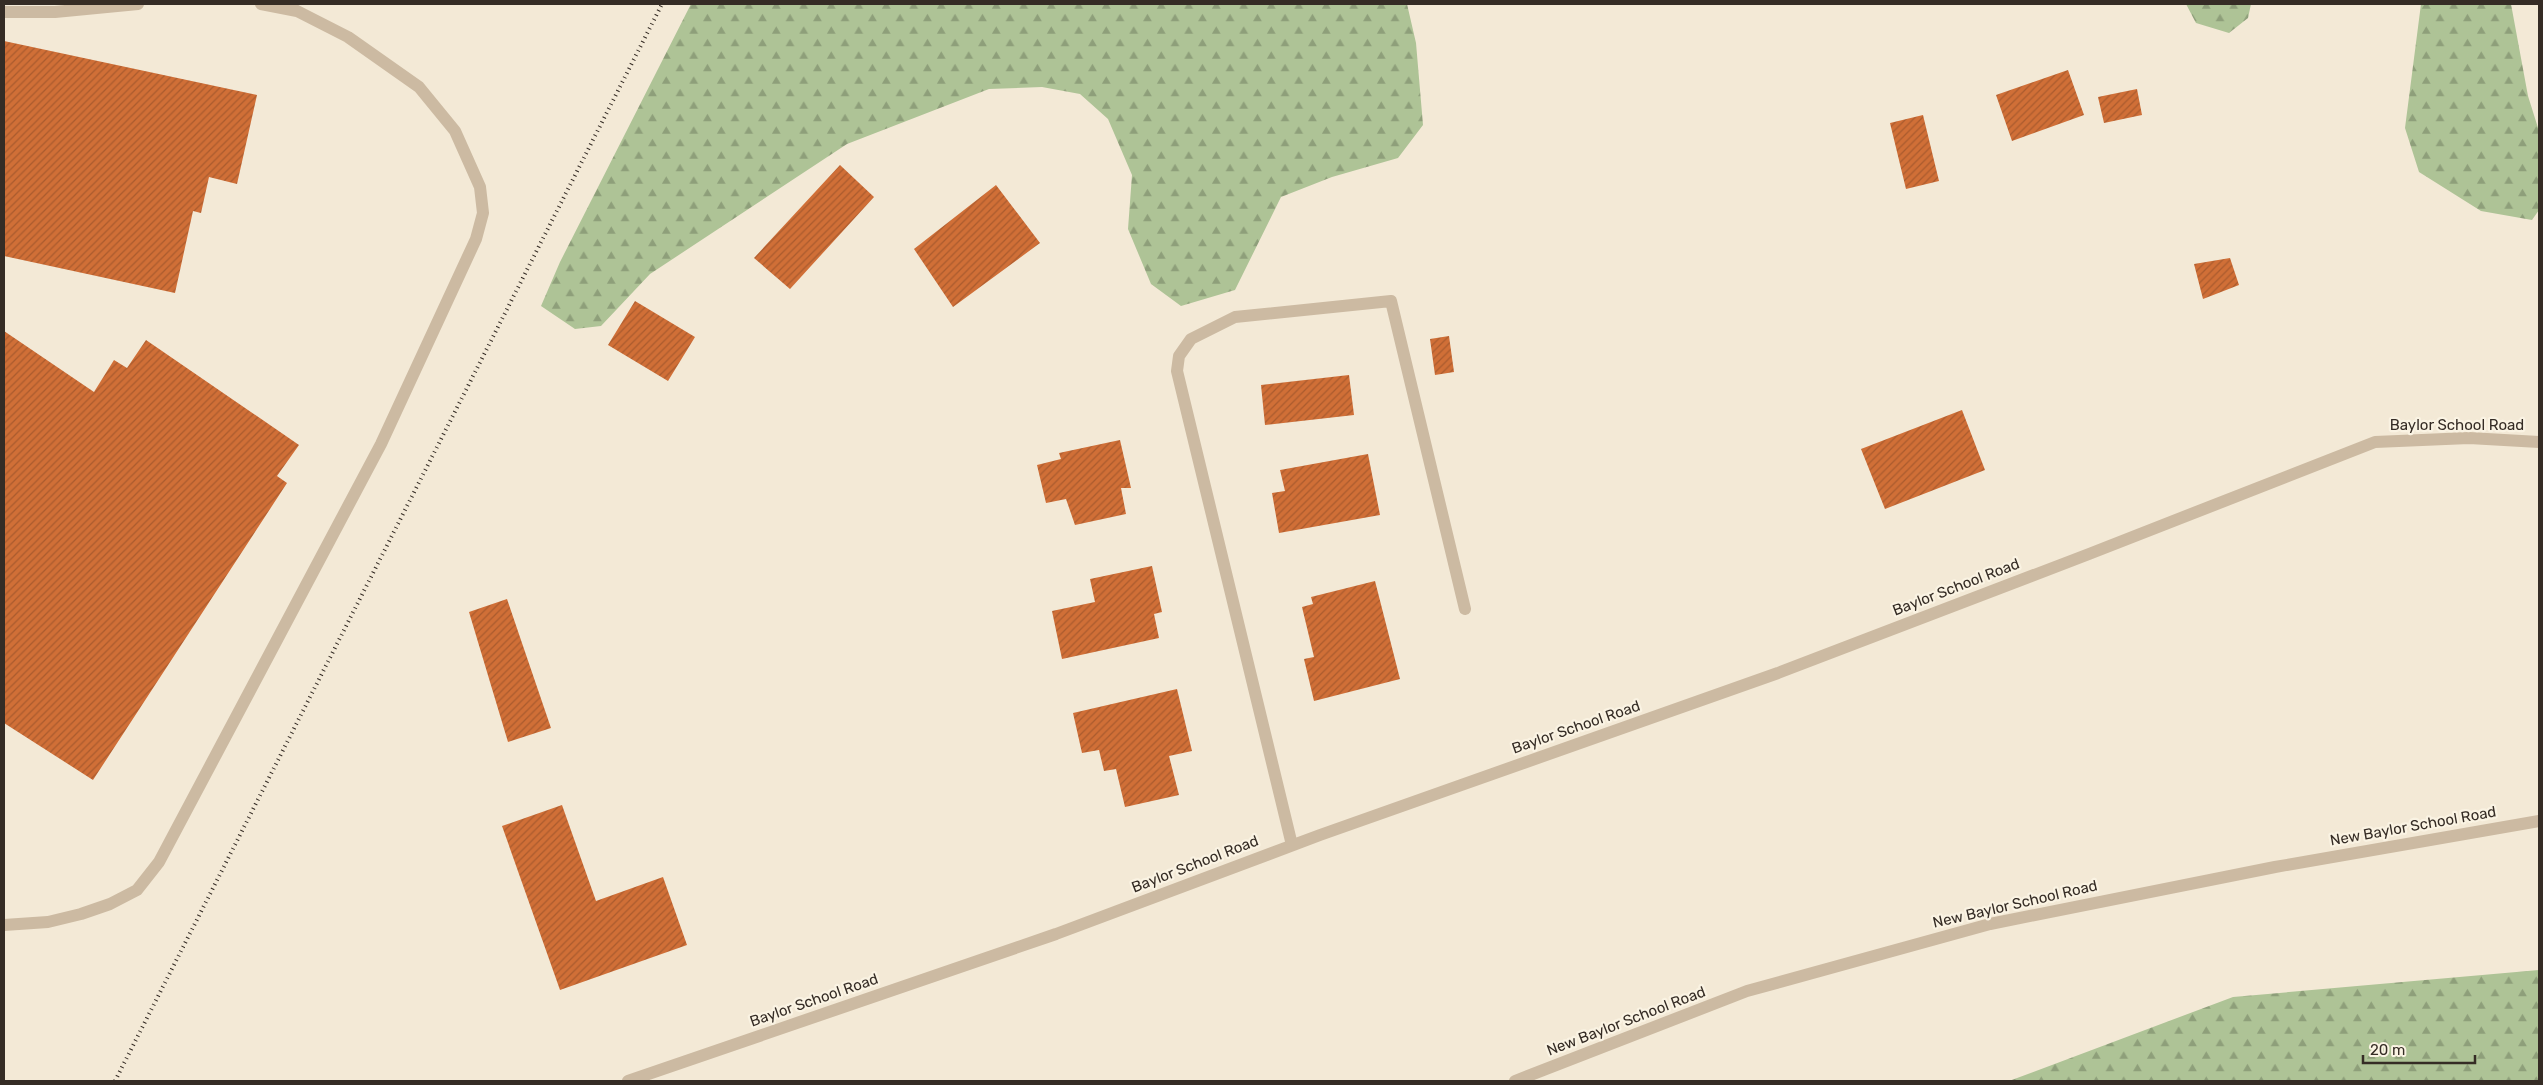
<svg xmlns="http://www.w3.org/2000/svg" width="2543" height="1085" viewBox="0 0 2543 1085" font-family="Rubik,sans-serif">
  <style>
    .forest { fill: url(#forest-firs) }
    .building { fill: url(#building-hatch) }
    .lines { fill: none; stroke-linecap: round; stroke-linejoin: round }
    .service { stroke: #ccbaa2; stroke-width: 12 }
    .minor { stroke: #ccbaa2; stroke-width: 12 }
    .rail { stroke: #352c25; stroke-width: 4; stroke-dasharray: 1 4; stroke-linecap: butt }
    .labels { text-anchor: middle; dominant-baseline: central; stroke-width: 4.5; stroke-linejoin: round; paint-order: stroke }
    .street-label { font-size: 15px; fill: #352c25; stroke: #faf3e3 }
  </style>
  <defs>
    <pattern id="forest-firs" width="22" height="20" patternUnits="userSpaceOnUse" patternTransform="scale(1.25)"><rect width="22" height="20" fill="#aec396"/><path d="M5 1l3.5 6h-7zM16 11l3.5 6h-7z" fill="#8e9f7a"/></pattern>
    <pattern id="building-hatch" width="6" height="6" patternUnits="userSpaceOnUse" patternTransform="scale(1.25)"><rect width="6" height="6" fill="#d06f37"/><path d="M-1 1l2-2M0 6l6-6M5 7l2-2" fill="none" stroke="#aa5b2e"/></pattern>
  </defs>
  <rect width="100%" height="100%" fill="#f3e9d6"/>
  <path class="forest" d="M691 4H1407L1416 43 1423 125 1398 158 1332 177 1281 197 1235 290 1181 306 1151 284 1128 229 1132 175 1108 119 1080 94 1042 87 989 89 847 144 650 274 601 326 575 329 541 306 560 262Z
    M2186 4H2251L2248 18 2229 33 2196 23Z
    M2421 4H2511L2528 96 2539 131V210L2532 220 2481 211 2419 172 2405 128Z
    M2539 970V1081H2009L2233 997Z"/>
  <path class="building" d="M4 41 257 95 237 184 209 177 201 213 193 211 175 293 4 256Z
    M2068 70 2084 115 2012 141 1996 95Z
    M2137 89 2142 115 2104 123 2098 97Z
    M1923 115 1939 181 1906 189 1890 123Z
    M840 165 874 197 790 289 754 258Z
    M996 185 1040 243 953 307 914 249Z
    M2230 258 2239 285 2203 299 2194 264Z
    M635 301 695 337 668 381 608 345Z
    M4 331 94 392 114 360 127 368 146 340 299 445 277 476 287 483 93 780 4 723Z
    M1449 336 1454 372 1435 375 1430 339Z
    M1349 375 1354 415 1265 425 1261 385Z
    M1962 410 1985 470 1885 509 1861 449Z
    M1120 440 1131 488H1121L1126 514 1075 525 1066 499 1046 503 1037 465 1061 459 1059 453Z
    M1368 454 1380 515 1279 533 1272 493 1285 491 1280 470Z
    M1152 566 1162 612 1154 614 1159 638 1062 659 1052 611 1095 602 1090 579Z
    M1375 581 1400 679 1314 701 1304 659 1314 657 1302 607 1313 604 1311 597Z
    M507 599 551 728 508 742 469 612Z
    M1177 689 1192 751 1169 756 1179 795 1125 807 1116 769 1104 771 1099 750 1082 753 1073 713Z
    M562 805 596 901 663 877 687 945 560 990 502 826Z"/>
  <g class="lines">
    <path class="service" d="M4 12H55L138 4
      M4 925 48 922 81 914 110 904 137 890 159 862 381 444 476 239 483 213 480 187 455 131 419 87 348 37 297 11 261 4"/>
    <path class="minor" d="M1292 845 1177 371 1179 356 1191 339 1235 317 1391 301 1465 609
      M628 1081 1056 934 1320 835 1778 673 2089 554 2375 442 2469 438 2539 442
      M1515 1081 1747 991 1990 924 2275 867 2539 821"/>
    <path class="rail" d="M115 1081 662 4"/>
  </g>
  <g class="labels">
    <g class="street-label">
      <text x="2457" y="425">Baylor School Road</text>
      <text transform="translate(1956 587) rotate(-21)">Baylor School Road</text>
      <text transform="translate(1576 727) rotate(-19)">Baylor School Road</text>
      <text transform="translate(2413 826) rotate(-10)">New Baylor School Road</text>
      <text transform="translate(1195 864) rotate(-21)">Baylor School Road</text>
      <text transform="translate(2015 904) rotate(-13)">New Baylor School Road</text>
      <text transform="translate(814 1000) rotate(-19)">Baylor School Road</text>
      <text transform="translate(1626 1021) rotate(-21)">New Baylor School Road</text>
    </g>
  </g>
  <rect width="2543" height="1085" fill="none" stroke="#352c25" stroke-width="10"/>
  <path d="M2363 1055v8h112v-8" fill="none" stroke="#352c25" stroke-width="2.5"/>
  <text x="2370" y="1055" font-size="15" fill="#352c25" stroke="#faf3e3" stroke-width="4" paint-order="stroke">20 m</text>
</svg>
